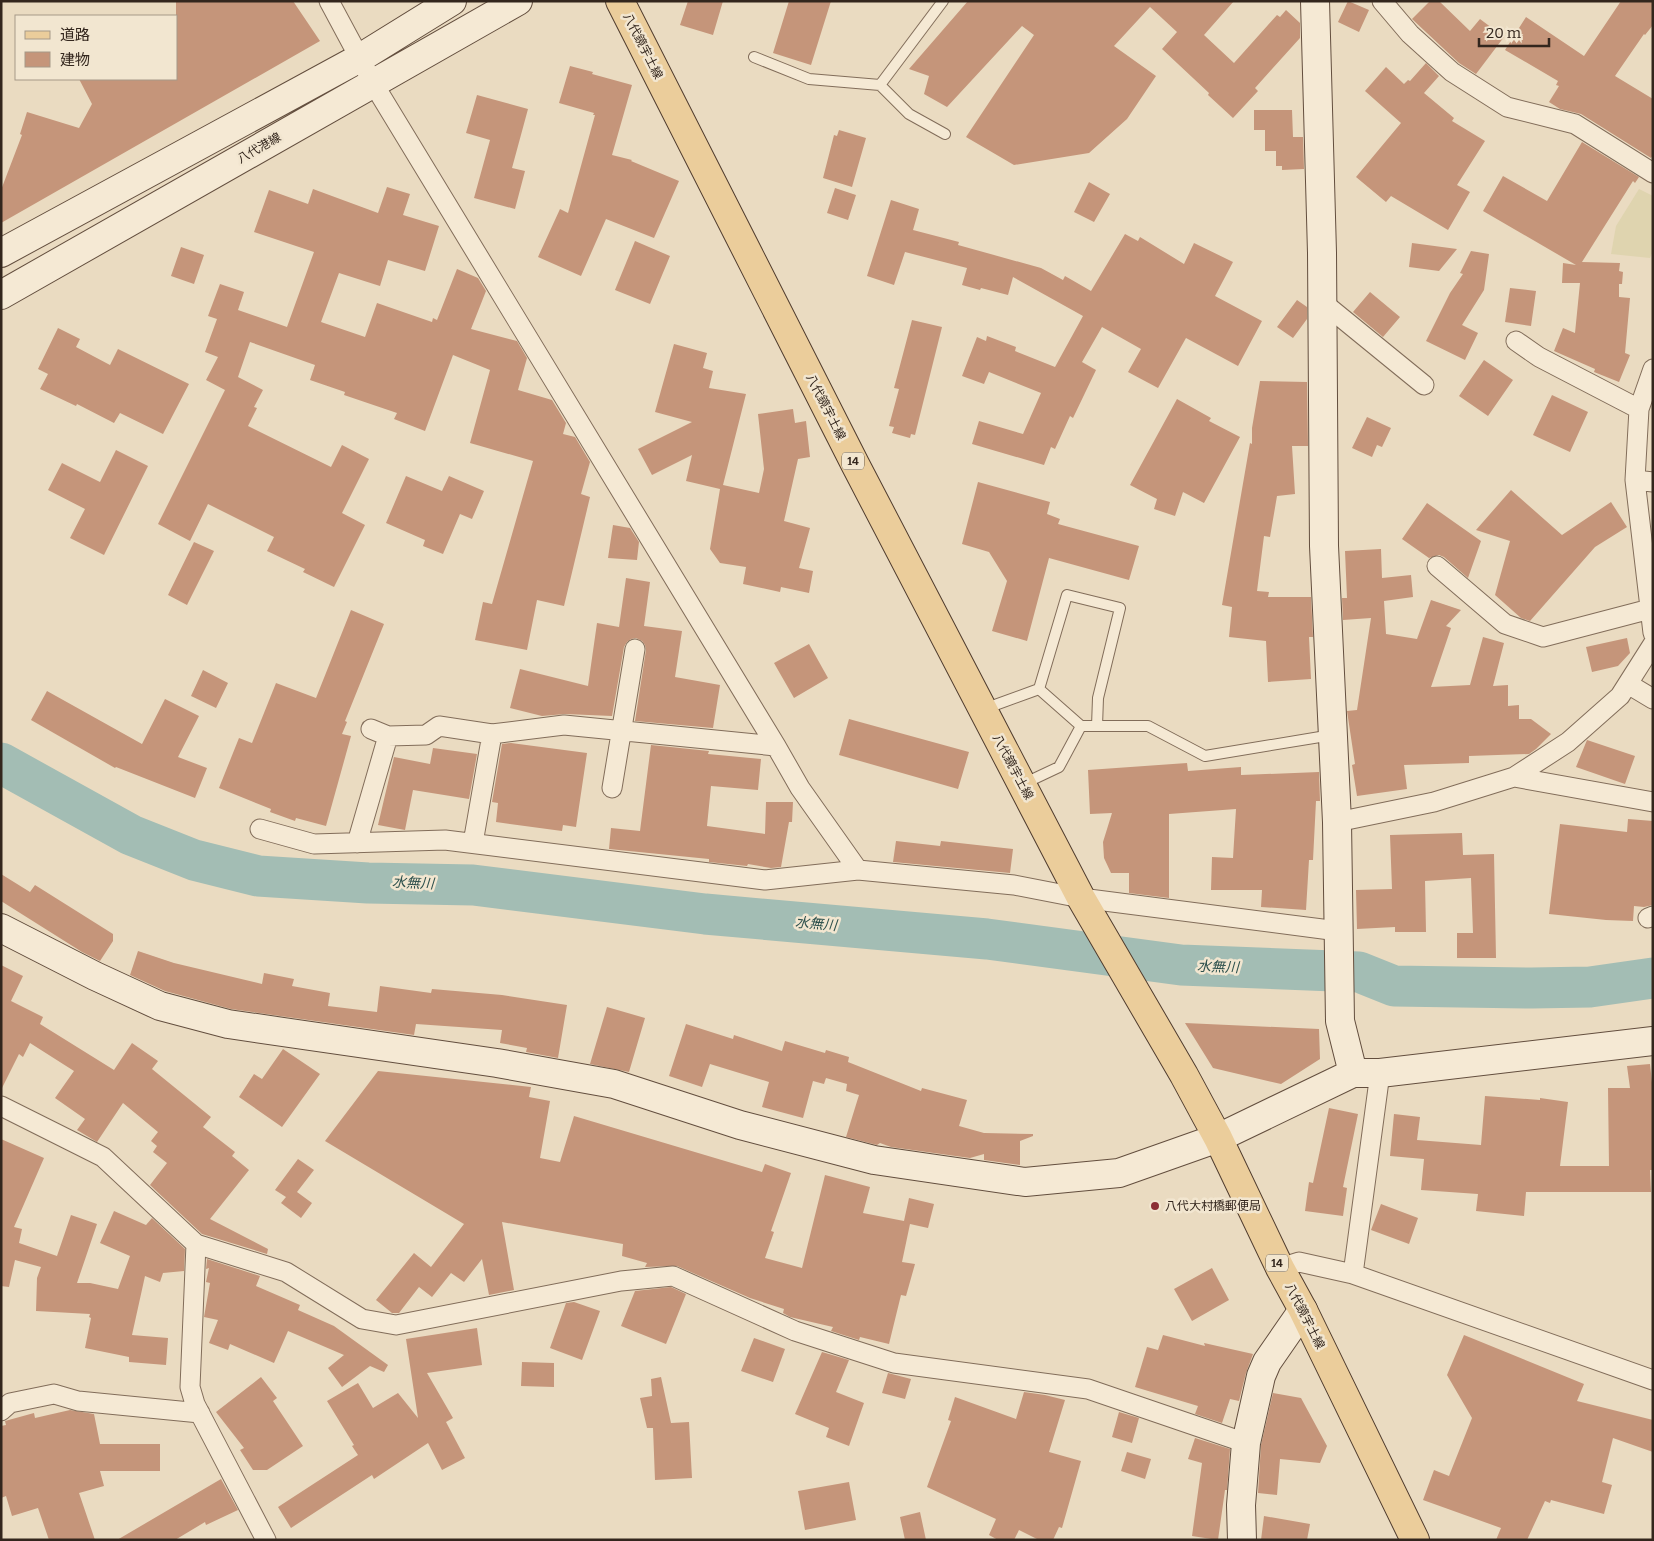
<svg xmlns="http://www.w3.org/2000/svg" width="1654" height="1541" viewBox="0 0 1654 1541" font-family="Bitter,'Noto Sans JP',serif">
  <style>
    .farmland { fill: #dfd4af }
    .lines { fill: none; stroke-linecap: round; stroke-linejoin: round }
    .river { stroke: #a3bdb4; stroke-width: 41 }
    .building { fill: #c5957a }
    .lane-casing { stroke: #826d5a; stroke-width: 12 }
    .street-casing { stroke: #826d5a; stroke-width: 21 }
    .secondary-casing { stroke: #634e3e; stroke-width: 30 }
    .primary-casing { stroke: #503c2e; stroke-width: 30 }
    .lane { stroke: #f5e9d4; stroke-width: 10 }
    .street { stroke: #f5e9d4; stroke-width: 19 }
    .secondary { stroke: #f5e9d4; stroke-width: 28 }
    .primary { stroke: #ebcd9b; stroke-width: 28 }
    .poi-dot { fill: #8c2f35; stroke: #f2e6d0; stroke-width: 2 }
    .labels { text-anchor: middle; dominant-baseline: central; stroke-width: 5; stroke-linejoin: round; paint-order: stroke }
    .shield { fill: #f2e6d0; stroke: #6c6053; stroke-width: 1 }
    .shield-label { font-size: 11px; font-weight: bold; fill: #33261d }
    .street-label { font-size: 12px; fill: #33261d; stroke: #f2e6d0 }
    .poi-label { font-size: 12px; fill: #33261d; stroke: #f2e6d0; text-anchor: start }
    .water-label { font-size: 14px; font-style: italic; fill: #2e514d; stroke: #f2e6d0 }
  </style>
  <rect width="100%" height="100%" fill="#eadbc1"/>
  <path class="farmland" d="M1639 189 1653 196V251L1650 258 1611 254 1616 226Z"/>
  <g class="lines">
    <path class="river" d="M1 763 131 835 194 860 258 876 368 883 473 885 705 914 987 939 1181 965 1359 972 1394 986 1532 988 1590 987 1653 978"/>
  </g>
  <path class="building" d="M176 1H293L320 41 1 223V190L22 135 20 134 27 112 79 128 92 104 79 79H176Z
    M688 1H723L713 35 680 25Z
    M789 1H831L811 65 773 53Z
    M968 1H1234L1204 35 1234 63 1277 15 1280 17 1286 10 1300 23V38L1255 88 1258 91 1233 118 1208 95 1209 93 1162 49 1177 32 1150 7 1114 46 1156 76 1127 119 1089 153 1014 165 966 137 1034 35 1022 26 947 107 924 94 929 76 909 69Z
    M1348 1 1369 10 1359 32 1338 22Z
    M1430 1H1439L1470 31 1480 19 1504 37 1476 74 1459 63 1412 19Z
    M1621 1H1653V25L1645 35 1644 34 1615 76 1653 99V155L1651 158 1581 114 1560 109 1549 102 1559 86 1556 85 1558 81 1505 50 1526 17 1584 56Z
    M1426 63 1439 76 1424 93 1454 118 1452 121 1485 141 1457 185 1470 192 1448 230 1391 196 1386 202 1356 177 1401 123 1365 91 1386 67 1404 84 1408 80 1410 81Z
    M570 66 593 72 592 74 632 85 612 155 632 160 631 161 679 181 654 238 606 219 581 276 538 257 560 209 568 213 595 115H593L594 113 559 103Z
    M477 95 528 109 512 168 525 171 515 209 474 198 490 140 466 133Z
    M1254 110H1292L1293 137H1303L1304 169 1282 170V166H1276V151H1265V130H1254Z
    M839 130 866 138 852 187 823 178 834 135 837 136Z
    M1582 142 1639 177 1635 183 1633 181 1582 262 1620 263 1619 271 1623 272 1622 284H1619V297L1630 298 1625 353 1630 355 1619 382 1594 372 1595 369 1554 351 1563 328 1575 333 1580 283H1562L1563 263 1576 265 1483 211 1503 176 1547 201Z
    M1089 182 1110 194 1094 222 1074 212Z
    M387 187 410 194 403 215 439 226 425 271 388 260 380 286 339 273 321 322 365 337 377 303 432 322 433 318 437 320 457 269 478 278 486 291 471 329 517 341 527 358 518 390 552 400 566 423 563 434 575 437 590 462 581 494 590 497 564 606 537 600 527 650 475 640 483 602 492 604 533 461 470 443 490 370 453 355 425 431 394 419 397 413 344 395 345 392 310 380 315 365 250 342 238 377 263 390 254 407 257 408 248 426 331 467 342 445 369 459 342 513 365 525 334 587 303 572 305 569 267 551 274 537 208 504 190 541 158 524 225 390 206 380 218 357 205 352 217 319 208 316 220 284 244 292 238 310 287 327 314 252 254 232 269 190 308 204 313 189 378 213Z
    M835 188 856 195 848 220 827 213Z
    M891 200 919 209 913 230 959 242 958 245 1041 268 1063 280 1065 276 1091 291 1125 234 1138 241 1140 237 1184 264 1194 243 1233 262 1215 296 1262 321 1238 366 1186 338 1158 388 1128 372 1141 349 1102 327 1082 362 1096 370 1073 418 1070 416 1055 449 1051 447 1044 465 972 444 979 421 1023 434 1041 393 989 372 984 384 962 376 977 337 986 341 987 336 1016 347 1015 351 1055 367 1083 316 1013 277 1008 295 981 288 980 290 962 285 967 268 905 252 894 285 867 276Z
    M635 241 670 256 650 304 615 290Z
    M1412 243 1457 249 1439 271 1409 267Z
    M181 247 204 255 194 284 171 276Z
    M1471 251 1489 254 1484 290 1462 325 1478 333 1465 360 1426 341 1450 293 1463 274 1460 273Z
    M1510 288 1536 291 1531 326 1505 322Z
    M1370 292 1400 317 1383 337 1353 312Z
    M1297 300 1307 307V319L1293 338 1277 327Z
    M912 320 942 327 915 435 911 434 910 438 892 433 894 427 889 426 899 389 894 388Z
    M58 328 80 339 76 347 110 365 118 349 189 384 163 434 120 413 114 423 77 404 76 406 40 389 48 374 38 369Z
    M674 344 707 353 703 368 713 371 709 388 746 394 723 485 759 493 764 469 758 414 793 409 795 423 806 421 810 457 798 459 784 521 810 528 799 568 813 571 809 593 781 587 780 592 743 584 746 567 720 563 710 549 720 489 686 481 692 455 652 475 638 449 692 422 655 412Z
    M1484 360 1513 380 1488 416 1459 396Z
    M1260 381 1307 382 1308 446H1292L1295 494 1277 496 1270 537 1264 536 1257 591 1269 592 1268 597H1311L1313 637H1309L1311 679 1268 682 1266 641 1229 637 1232 607 1222 605 1250 443 1252 444V428Z
    M1552 395 1588 412 1570 452 1533 435Z
    M1177 399 1211 418 1209 421 1240 437 1204 503 1183 492 1175 516 1154 509 1157 499 1130 485Z
    M1367 417 1391 428 1382 447 1377 445 1372 457 1352 448Z
    M116 450 148 466 104 555 70 538 85 509 48 490 62 463 100 482Z
    M406 476 442 491 449 476 484 491 472 519 460 514 443 554 423 546 425 540 386 523Z
    M978 482 1050 502 1047 514 1060 519 1058 524 1139 546 1129 580 1049 558 1027 641 992 631 1007 581 989 552 962 544Z
    M1511 490 1562 535 1611 502 1627 527 1595 547 1530 621 1521 618 1495 595 1510 541 1476 530Z
    M1427 503 1481 541 1468 578 1444 557 1439 555 1429 558 1402 539Z
    M613 525 630 528 639 542 637 560 608 558Z
    M194 542 214 551 187 605 168 595Z
    M1381 549 1382 578 1411 575 1413 597 1384 601 1386 634 1417 639 1431 600 1461 610 1446 626 1451 628 1431 687 1470 685 1483 637 1504 643 1493 686 1508 685V706L1519 705V719H1531L1551 734 1536 749 1529 754 1469 756V763L1404 765 1407 789 1357 796 1352 765 1355 764 1347 711 1357 710 1371 618 1343 620 1342 598H1347L1345 551Z
    M626 578 650 582 644 626 682 631 675 677 720 685 713 728 635 721 646 650 645 645 642 641 636 638 631 639 627 642 624 647 612 716 565 714 542 716 510 708 520 669 588 686 597 623 619 627Z
    M351 610 384 624 345 721 347 722 342 734 351 736 326 826 296 818 295 821 270 812 271 809 219 788 239 738 252 743 276 683 316 698Z
    M1627 638 1630 653 1618 666 1592 672 1586 647Z
    M809 644 828 678 794 698 774 663Z
    M203 670 228 683 216 708 191 696Z
    M47 691 142 744 165 699 199 716 178 757 207 768 195 798 116 767 115 768 31 720Z
    M849 719 969 752 958 789 839 755Z
    M1587 740 1635 756 1625 784 1576 767Z
    M511 743 587 753 576 827 563 825 562 831 496 822 498 803 492 802 502 744Z
    M651 745 709 751 708 754 761 759 758 790 711 786 707 826 765 834 766 802H793L792 822H789L781 867 771 868 748 864 747 866 709 862V859L609 849 611 828 640 831Z
    M433 748 477 754 469 799 413 790 405 830 378 825 394 757 430 764Z
    M1187 763 1188 771 1241 767V775L1319 772 1320 801H1316L1313 860H1309L1306 910 1261 907 1262 890H1211L1212 857 1233 858 1236 809 1169 814V898L1129 893V873H1111L1104 858 1103 842 1112 813 1090 814 1088 770Z
    M1628 819 1653 821V905L1644 907 1634 906 1633 921 1606 920 1549 914 1560 824 1627 832Z
    M1462 833 1463 855 1494 854 1496 958H1457V933H1473L1471 878 1425 881 1426 932H1395V927L1357 929 1356 890 1392 889 1390 835Z
    M896 841 940 846 941 841 1013 849 1010 873 893 862Z
    M1 874 30 892 35 885 113 934V941L100 961 82 952 1 901Z
    M138 951 174 963 262 984 264 973 294 979 292 986 330 993 328 1006 377 1012 380 986 431 993 432 989 502 995 567 1005 558 1058 526 1052 527 1048 500 1043 502 1030 416 1024 414 1035 231 1009 165 991 130 975Z
    M1 965 23 976 11 1001 43 1017 40 1024 114 1070 132 1043 158 1061 152 1069 211 1117 203 1127 235 1152 232 1156 249 1170 210 1219 268 1249 267 1254 202 1234 150 1185 167 1163 153 1152 157 1146 151 1141 158 1132 123 1103 97 1142 77 1130 85 1119 55 1098 74 1071 30 1043 23 1057 19 1054 1 1090Z
    M607 1007 645 1018 629 1072 590 1064Z
    M1185 1023 1319 1029 1320 1059 1281 1084 1213 1068Z
    M686 1024 733 1039 734 1035 782 1051 785 1041 825 1053 826 1050 849 1057 848 1062 921 1091 922 1088 967 1100 959 1126 984 1133 1033 1134V1136L1020 1141V1165L984 1160V1154L970 1158 891 1147 880 1143 877 1145 846 1137 859 1095 846 1091 847 1084 826 1078 824 1084 813 1081 803 1118 762 1107 769 1082 710 1064 702 1087 669 1076Z
    M283 1049 320 1074 282 1127 239 1097 254 1074 262 1079Z
    M1650 1064 1653 1092V1170H1650L1651 1192H1526L1524 1216 1476 1211 1478 1194 1421 1190 1424 1159 1390 1156 1394 1114 1420 1117 1417 1140 1481 1145 1485 1096 1540 1100V1098L1568 1102 1560 1166H1609L1608 1088H1630L1627 1066Z
    M378 1071 531 1087 529 1097 550 1101 540 1158 560 1162 574 1116 762 1172 765 1164 791 1173 771 1231 774 1232 765 1258 802 1268 825 1175 870 1187 863 1213 904 1221 909 1198 934 1204 928 1228 910 1224 902 1262 915 1264 906 1296 901 1295 889 1344 860 1337 859 1340 831 1331 833 1327 790 1317 783 1313 784 1309 750 1298 677 1266 645 1267 647 1263 622 1256 623 1244 502 1222 514 1290 489 1295 482 1259 464 1282 451 1273 432 1297 419 1287 399 1313H392L376 1300 414 1253 431 1267 464 1224 325 1141Z
    M1329 1108 1358 1114 1343 1187 1347 1188 1343 1216 1305 1211 1309 1182 1313 1183Z
    M1 1139 44 1158 14 1227 22 1229 19 1243 57 1256 71 1215 97 1224 77 1283H90L118 1289 130 1256 100 1243 114 1211 146 1225 152 1218 185 1249 184 1271 163 1273 160 1282 145 1276 132 1335 168 1338 166 1365 129 1362V1357L85 1348 91 1318 89 1317 90 1314 36 1311 37 1278 41 1267 15 1260 9 1287 1 1286Z
    M298 1159 314 1170 297 1192 312 1203 301 1218 281 1203 286 1197 275 1190Z
    M1381 1204 1418 1218 1409 1244 1371 1230Z
    M207 1259 260 1276 256 1286 300 1305 298 1310 334 1326 388 1365 384 1372 370 1366 342 1387 328 1368 344 1355 288 1331 274 1363 230 1344 228 1350 209 1343 218 1320 204 1317 210 1283 206 1282 209 1268 206 1269Z
    M1212 1268 1229 1300 1192 1321 1174 1289Z
    M671 1287 686 1294 666 1344 621 1326 635 1291Z
    M574 1302 600 1311 582 1360 550 1348 566 1303Z
    M477 1328 482 1365 427 1373 453 1418 446 1422 465 1458 442 1470 428 1443 374 1479 372 1475 291 1528 278 1507 358 1455 352 1446 354 1445 327 1401 358 1383 373 1408 398 1393 418 1418 406 1339Z
    M1163 1335 1205 1346 1204 1343 1253 1354 1246 1373 1239 1401 1230 1399 1222 1423 1195 1414 1198 1406 1135 1387 1147 1347 1158 1350Z
    M1464 1335 1584 1384 1577 1401 1653 1420V1452L1613 1438 1602 1482 1612 1485 1604 1514 1551 1500 1550 1503 1545 1501 1527 1540H1496L1501 1528 1423 1500 1434 1470 1449 1476 1472 1418 1447 1375Z
    M754 1338 785 1349 773 1382 741 1371Z
    M822 1352 849 1360 836 1392 864 1403 849 1446 826 1437 829 1428 795 1414Z
    M522 1362 554 1363V1387L521 1386Z
    M888 1373 911 1379 905 1399 882 1393Z
    M261 1377 277 1398 273 1401 303 1446 267 1470H253L240 1450 244 1448 216 1412Z
    M661 1377 671 1423 689 1422 692 1478 655 1480 653 1428H647L640 1398 652 1396 651 1379Z
    M1024 1392 1045 1395 1065 1400 1049 1452 1081 1461 1062 1528 1059 1527 1053 1540H1039L1019 1530 1014 1540H998L989 1535 996 1519 927 1487 951 1421 948 1420 955 1397 1016 1419Z
    M1273 1393 1301 1398 1327 1446 1320 1463 1280 1459 1277 1495 1258 1493 1261 1445Z
    M70 1410 94 1414 100 1444H160V1471H100L104 1486 79 1493 95 1540H49L38 1508 12 1516 6 1496 1 1498V1426L6 1425 5 1421 34 1413 35 1418Z
    M1119 1412 1139 1418 1132 1443 1112 1437Z
    M1195 1438 1230 1449 1227 1490H1225L1218 1540 1192 1536 1202 1463 1188 1459Z
    M1127 1452 1151 1459 1145 1479 1121 1471Z
    M221 1479 238 1510 206 1525 205 1522 175 1540H117Z
    M849 1482 856 1520 805 1530 798 1491Z
    M920 1512 926 1540H905L900 1517Z
    M1264 1516 1310 1524 1307 1540H1261Z"/>
  <g class="lines">
    <g class="lane-casing">
      <path id="lane" d="M754 57 809 79 880 85 909 114 945 134
        M880 85 943 1
        M1039 689 1081 726H1148L1205 756 1332 735
        M984 709 1039 689 1067 595 1120 608 1098 698 1097 726
        M1023 784 1059 767 1081 726"/>
    </g>
    <g class="street-casing">
      <path id="street" d="M329 1 373 83 776 746 800 788 858 870
        M1382 1 1410 34 1452 72 1507 107 1575 124 1653 173
        M1321 301 1424 385
        M1516 341 1539 357 1639 409
        M1653 369 1639 409 1635 480 1653 633
        M1635 480 1653 482
        M1437 566 1505 624 1543 637 1650 609
        M1628 684 1653 699
        M371 729 388 736 426 735 439 726 492 734 564 725 776 746
        M1514 777 1653 802
        M612 788 635 649
        M1337 822 1434 802 1514 777 1568 742 1620 696 1653 644
        M260 829 314 844 445 840 765 880 858 870 1014 885 1081 898 1338 931
        M357 843 388 736
        M473 843 492 734
        M1648 918 1653 916
        M1 1106 103 1157 196 1244 286 1272 362 1319 396 1325 621 1281 673 1276 795 1331 894 1363 1088 1389 1246 1443
        M196 1244 190 1387 195 1404 266 1540
        M1280 1268 1299 1262 1353 1274 1380 1073
        M1353 1274 1653 1380
        M1 1411 10 1403 54 1394 78 1401 200 1413"/>
    </g>
    <g class="secondary-casing">
      <path id="secondary" d="M1315 1 1322 253 1324 546 1337 822 1340 1021 1353 1073H1380L1653 1041
        M1 253 360 58 452 1
        M1 295 518 1
        M1 928 95 976 160 1006 228 1024 497 1063 614 1084 740 1125 874 1160 1025 1182 1119 1173 1218 1138 1353 1073
        M1242 1540 1241 1505 1246 1443 1261 1376 1267 1362 1303 1310"/>
    </g>
    <g class="primary-casing">
      <path id="primary" d="M620 1 855 464 1081 898 1184 1075 1218 1138 1280 1268 1303 1310 1415 1540"/>
    </g>
    <use href="#lane" class="lane"/>
    <use href="#street" class="street"/>
    <use href="#secondary" class="secondary"/>
    <use href="#primary" class="primary"/>
  </g>
  <circle class="poi-dot" cx="1155" cy="1206" r="5"/>
  <g class="labels">
    <g class="shield">
      <rect x="842" y="452.5" width="22" height="17" rx="4"/>
      <rect x="1266" y="1254.5" width="22" height="17" rx="4"/>
    </g>
    <g class="shield-label">
      <text x="853" y="461">14</text>
      <text x="1277" y="1263">14</text>
    </g>
    <g class="street-label">
      <text transform="translate(643 46) rotate(63)">八代鏡宇土線</text>
      <text transform="translate(259 148) rotate(-30)">八代港線</text>
      <text transform="translate(826 407) rotate(63)">八代鏡宇土線</text>
      <text transform="translate(1013 767) rotate(62)">八代鏡宇土線</text>
      <text transform="translate(1305 1316) rotate(63)">八代鏡宇土線</text>
    </g>
    <g class="poi-label">
      <text x="1165" y="1206">八代大村橋郵便局</text>
    </g>
    <g class="water-label">
      <text transform="translate(413 883) rotate(3)">水無川</text>
      <text transform="translate(816 924) rotate(5)">水無川</text>
      <text transform="translate(1218 967) rotate(2)">水無川</text>
    </g>
  </g>
  <rect width="1654" height="1541" fill="none" stroke="#33261d" stroke-width="5"/>
  <rect x="15" y="15" width="162" height="65" fill="#f2e6d0" stroke="#a69988"/>
  <rect x="25" y="31" width="25" height="8" fill="#ebcd9b" stroke="#a69988"/>
  <text x="60" y="40" font-size="15" fill="#33261d">道路</text>
  <rect x="25" y="52" width="25" height="15" fill="#c5957a" stroke="#a69988"/>
  <text x="60" y="65" font-size="15" fill="#33261d">建物</text>
  <path d="M1479 38v8h70v-8" fill="none" stroke="#33261d" stroke-width="2.5"/>
  <text x="1486" y="38" font-size="15" fill="#33261d" stroke="#f2e6d0" stroke-width="4" paint-order="stroke">20 m</text>
</svg>
